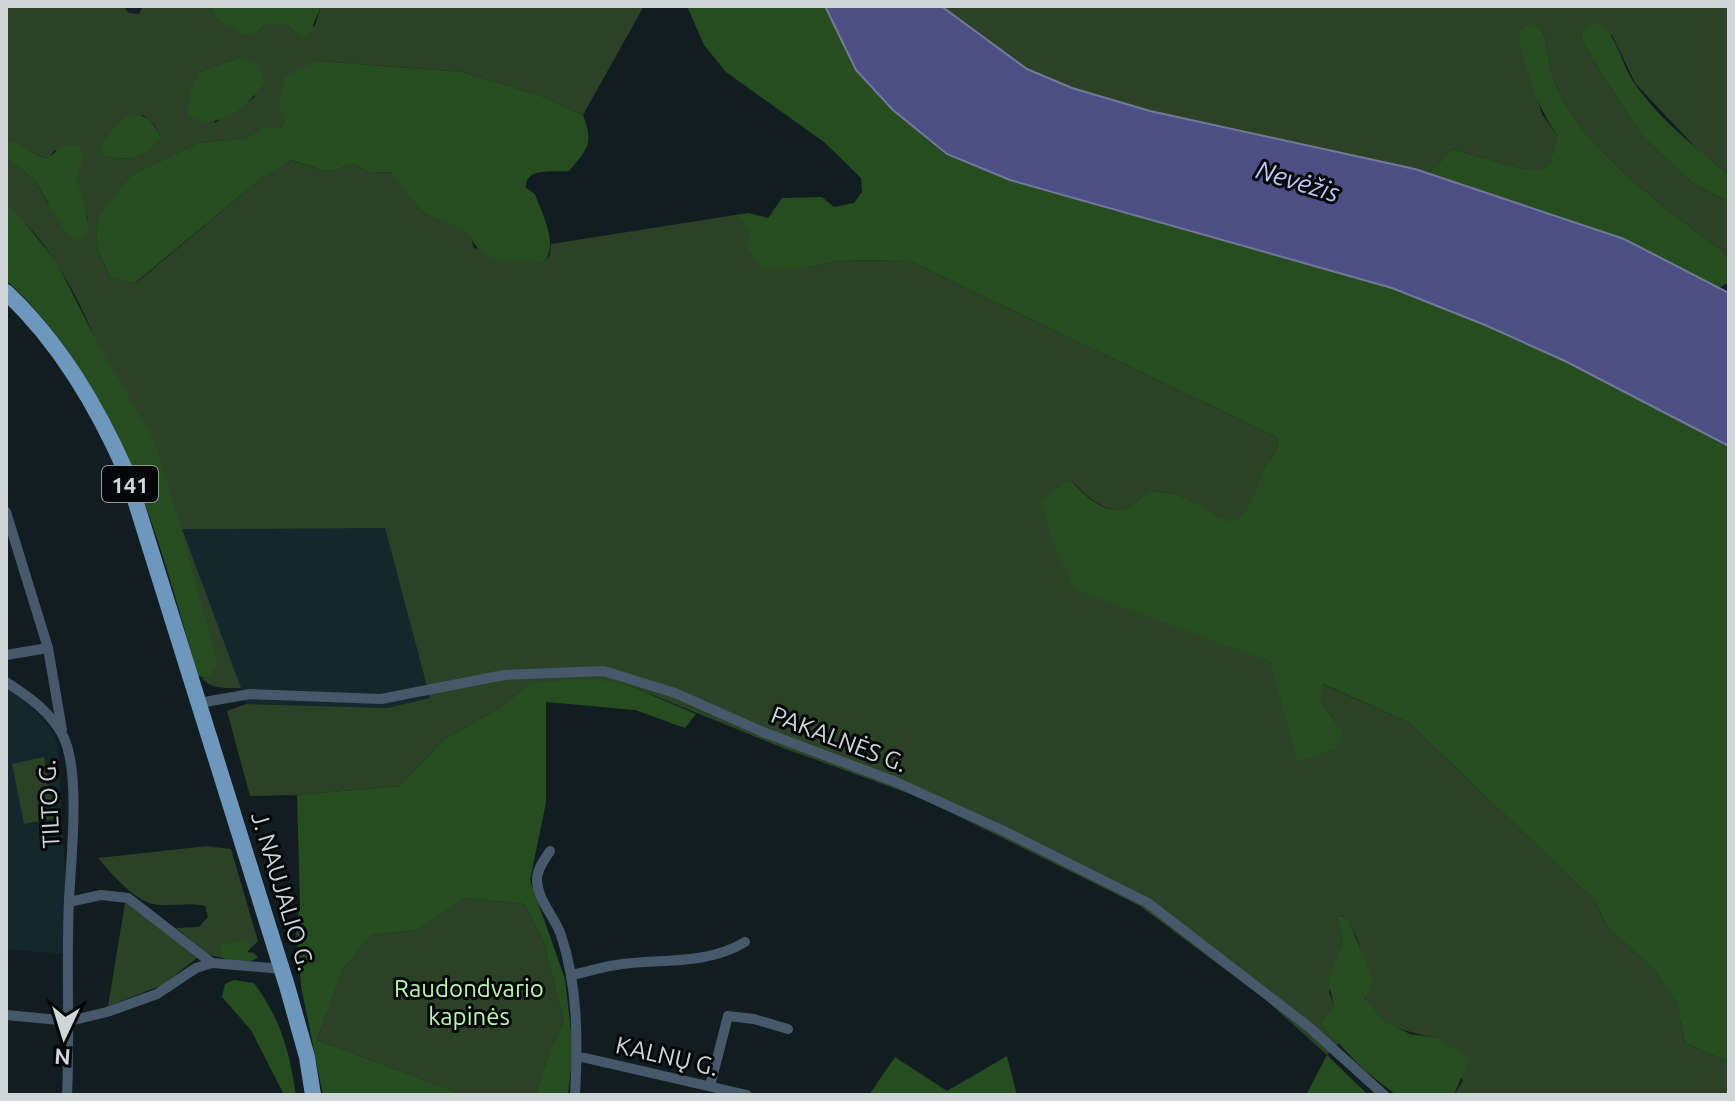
<svg xmlns="http://www.w3.org/2000/svg" width="1735" height="1101" viewBox="0 0 1735 1101" font-family="Ubuntu,sans-serif">
  <style>
    .built { fill: #13282c }
    .green { fill: #2b4227; fill-rule: evenodd }
    .forest { fill: #264d1f }
    .water { fill: #4c4f83; stroke: #73789c; stroke-width: 2 }
    .lines { fill: none; stroke-linecap: round; stroke-linejoin: round }
    .street { stroke: #45596b; stroke-width: 10 }
    .primary { stroke: #6d97bc; stroke-width: 16 }
    .labels { text-anchor: middle; dominant-baseline: central; stroke-width: 6; stroke-linejoin: round; paint-order: stroke }
    .shield { fill: #030708; stroke: #919899; stroke-width: 2 }
    .shield-label { font-size: 22px; font-weight: bold; fill: #ced6d7 }
    .street-label { font-size: 24px; fill: #ced6d7; stroke: #030708 }
    .park-label { font-size: 24px; fill: #b9f6ae; stroke: #030708 }
    .water-label { font-size: 26px; font-style: italic; fill: #c0c5f7; stroke: #030708 }
  </style>
  <rect width="100%" height="100%" fill="#111d20"/>
  <path class="built" d="M181 528H385L430 698 388 708 246 704Z
    M6 688 25 699 53 732 58 748 66 891 62 954 6 949Z"/>
  <path class="green" d="M6 6H123L129 13 139 14 143 6H210L216 18 258 32 266 24H285L299 36 315 25 321 6H644L583 115 539 95 462 72 318 61 280 128H262L248 138 198 143 130 176 99 216 96 235 98 251 110 277 136 283 258 181 290 160 328 172 354 164 370 173 393 172 406 194 425 214 469 232 474 248 544 262 550 255 551 244 735 215 750 228 751 235 805 268 840 260 910 261 1278 438C1277 458 1265 461 1260 477 1238 547 1226 517 1180 496 1171 492 1158 492 1149 491 1142 496 1134 505 1127 508 1104 516 1084 493 1070 479L1041 502 1207 637 1271 662 1323 753 1336 749 1340 728 1321 702 1322 684 1408 722 1595 901 1607 926 1654 970 1677 1005 1685 1043 1729 1062V1095H1454L1463 1081 1438 1038C1414 1034 1371 1025 1365 996 1359 970 1368 962 1355 934 1350 925 1349 919 1340 915L1337 917 1343 943 1329 992 1334 1006 1320 1024 1339 1043 1327 1055 1267 1001 1140 906 921 798 783 748 623 683H529L503 706 443 740 400 786 297 795 250 796 227 711 246 704 387 708 430 698 385 528 182 529 241 688C225 688 212 690 201 677L209 678C186 608 163 538 140 469 109 376 82 271 6 204V158L34 179 48 204 88 220 76 179 55 150 48 158C32 155 21 142 6 141ZM240 57 255 97 215 123 200 72ZM143 115 154 124 161 137C148 160 126 162 102 155L100 146 121 120Z
    M941 6H1729V175L1698 150 1635 83 1612 35 1581 34 1585 47 1641 135 1691 182 1729 202V256C1675 216 1580 148 1556 85 1549 68 1547 48 1543 31L1518 33 1542 114 1557 135 1550 163 1540 170H1527L1452 149 1429 174 1150 111 1072 88 1027 69Z
    M44 757 56 818 24 824 12 764Z
    M207 846 231 849 258 941 251 948 248 942 222 944 220 952 223 958 210 955 176 928 199 927 208 917 205 906C190 902 175 906 160 905 136 904 113 875 98 858Z
    M465 898 524 904 543 940 564 1022 551 1048 535 1095H465L317 1040 343 970 371 935 418 930Z
    M125 903 135 907 198 957 163 985 108 1006Z"/>
  <path class="forest" d="M210 6H321L309 35 299 36 285 24H266L258 32 245 35 216 18Z
    M687 6H825L856 70 893 110 947 154 1010 180 1392 288 1485 325 1565 361 1729 446V1062L1685 1043 1677 1005 1654 970 1607 926 1595 901 1408 722 1323 684 1321 702 1340 728 1343 738 1336 749 1297 762 1271 662 1074 589 1052 539 1041 501 1070 479C1083 494 1104 516 1127 508 1134 505 1142 496 1149 491 1158 492 1171 492 1180 496 1226 516 1237 547 1260 477 1265 461 1277 458 1278 438L910 261 840 260 805 268 763 269 746 247C753 230 748 227 735 215L749 213 768 218 782 198 822 197 834 207 854 203 862 192 861 178 824 142 726 72 704 45Z
    M1531 24 1543 31C1547 48 1549 68 1556 85 1580 148 1675 216 1729 256V282L1719 288 1624 239 1429 174 1452 149 1527 170H1540L1550 163 1557 135C1535 104 1525 68 1518 32Z
    M1602 24C1619 42 1622 65 1635 84 1659 119 1696 148 1729 175V202L1691 182 1641 135 1585 47 1581 34 1589 25Z
    M240 57 258 65 265 81C250 105 216 136 188 114L190 91 200 72Z
    M318 61 462 72 539 95 583 115C594 144 588 148 569 171 554 172 524 167 526 188L535 194C542 214 559 244 544 262 511 259 483 269 468 232L425 214 406 194 392 172 370 173 354 164 328 172 291 160 258 181 135 283 110 277 98 251 96 235 99 215 130 176 198 143 247 138 262 128H280L285 119 279 105 285 76Z
    M133 114C149 115 154 124 161 137 148 160 126 162 102 155L100 145 121 120Z
    M6 141C21 141 32 155 47 158L66 145 79 146 84 155 76 179 84 200 89 233 84 238 75 240 65 232 34 179 6 158Z
    M6 204 19 215 57 263 98 344 154 440 181 528 217 664 209 678 198 676C156 531 121 387 6 280Z
    M586 679 623 683 696 714 685 728 635 710 546 702V803L530 880 565 979 573 1048 568 1095H535L551 1048 564 1022 543 940 524 904 465 898 418 930 371 935 343 970 317 1040 465 1095H323L301 986 296 930 300 903 297 795 400 786 443 740 503 706 529 683Z
    M1339 915 1348 919 1373 979 1365 999 1383 1020 1410 1034 1438 1038 1469 1059 1454 1095H1396L1363 1069 1320 1024 1334 1006 1328 981 1343 943 1337 917Z
    M244 940 248 941 251 948 247 952 254 953 258 957C248 965 234 962 223 958L220 952 221 944Z
    M234 980 254 983C281 1020 289 1050 296 1095H284L251 1030 222 997 225 984Z
    M1327 1055 1368 1095H1306Z
    M1007 1056 1017 1095H869L895 1057 947 1091Z"/>
  <path class="water" d="M825 6H941L1027 69 1072 88 1150 111 1415 169 1624 239 1729 293V446L1565 361 1485 325 1392 288 1010 180 947 154 893 110 856 70Z"/>
  <g class="lines">
    <path class="street" d="M6 512 48 648 62 730
      M6 655 48 648
      M6 682C28 696 51 712 63 736 81 771 71 859 69 900 66 965 70 1030 67 1095
      M199 703 250 694 381 699 504 675 604 671 675 693 763 732 896 782 1004 831 1148 903 1309 1027 1384 1095
      M550 851C545 859 537 869 537 879 537 900 555 917 561 935 578 986 578 1042 575 1095
      M69 902 101 895 128 898 212 963
      M572 975C587 972 601 967 616 965 660 958 705 966 745 942
      M6 1015 70 1021 107 1012 157 994 196 968 212 963 282 969
      M577 1056 747 1095
      M710 1086 728 1016 754 1019 788 1029"/>
    <path class="primary" d="M6 292C60 343 97 406 127 474L287 986 307 1057 313 1095"/>
  </g>
  <g class="labels">
    <rect class="shield" x="102" y="466" width="56" height="36" rx="6"/>
    <g class="shield-label">
      <text x="130" y="484">141</text>
    </g>
    <g class="street-label">
      <text transform="translate(839 739) rotate(21)">PAKALNĖS G.</text>
      <text transform="translate(49 804) rotate(-93)">TILTO G.</text>
      <text transform="translate(283 891) rotate(73)">J. NAUJALIO G.</text>
      <text transform="translate(667 1056) rotate(13)">KALNŲ G.</text>
    </g>
    <g class="park-label">
      <text x="469" y="988">Raudondvario<tspan x="469" dy="28">kapinės</tspan></text>
    </g>
    <g class="water-label">
      <text transform="translate(1298 181) rotate(17)">Nevėžis</text>
    </g>
  </g>
  <rect width="1735" height="1101" fill="none" stroke="#ced6d7" stroke-width="16"/>
  <g transform="translate(64 1037) rotate(184)" stroke="#030708" stroke-width="6" paint-order="stroke">
  <path d="M0-6L14 30L0 20L-14 30Z" fill="#ced6d7"/>
  <text y="-12" font-size="22" font-weight="bold" text-anchor="middle" fill="#ced6d7">N</text>
  </g>
</svg>
